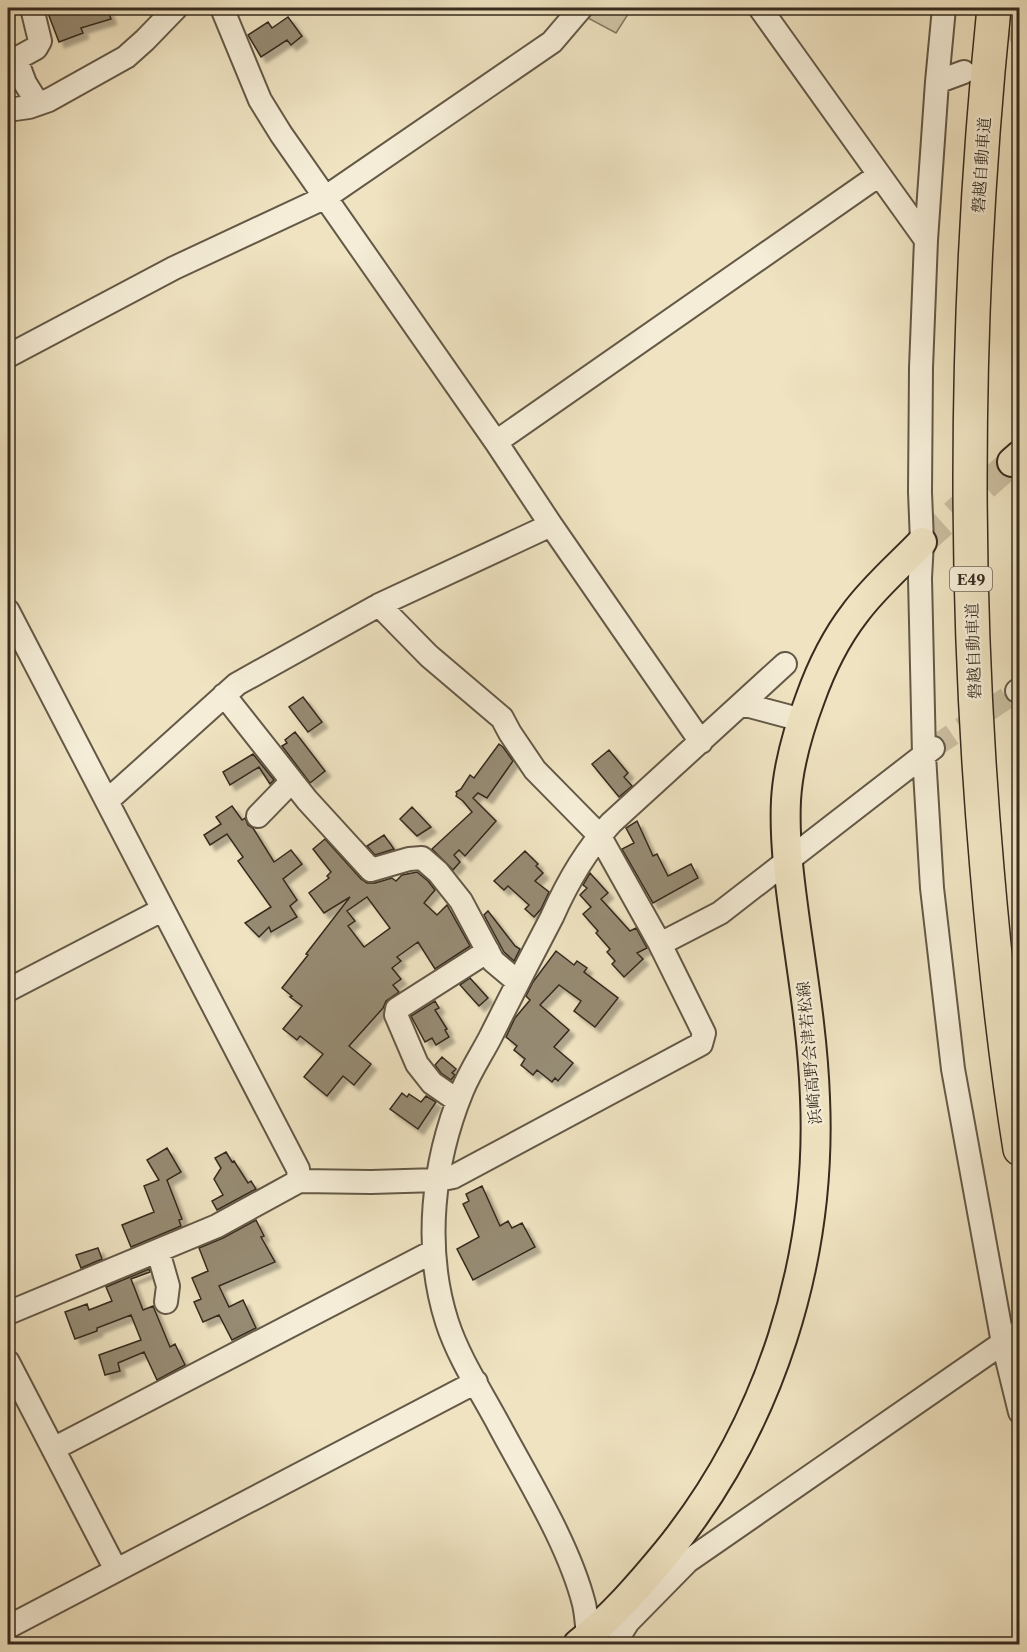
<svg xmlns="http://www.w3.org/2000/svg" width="1027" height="1652" viewBox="0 0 1027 1652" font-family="'Libre Caslon Text','Noto Serif JP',serif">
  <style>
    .green { fill: #d0c4a5; stroke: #837862; stroke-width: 1.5 }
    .building { fill: #968b73; stroke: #362b1e; stroke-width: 1.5; fill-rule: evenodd; filter: url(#shadow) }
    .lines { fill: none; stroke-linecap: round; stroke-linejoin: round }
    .minor-tunnel { stroke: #cabea0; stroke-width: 22; stroke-dasharray: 22 11; stroke-linecap: butt }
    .major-tunnel { stroke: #cabea0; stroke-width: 28; stroke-dasharray: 28 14; stroke-linecap: butt }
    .minor-casing { stroke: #645947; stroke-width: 26 }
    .major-casing { stroke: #362b1e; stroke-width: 32 }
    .highway-casing { stroke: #362b1e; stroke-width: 36 }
    .minor { stroke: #f5edd7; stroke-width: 22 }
    .major { stroke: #efe3c1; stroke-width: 28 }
    .highway { stroke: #efe3c1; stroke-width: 33 }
    .labels { text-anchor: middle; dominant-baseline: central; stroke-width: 4.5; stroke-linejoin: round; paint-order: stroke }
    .shield { fill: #f5edd7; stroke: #6f6556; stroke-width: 1.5 }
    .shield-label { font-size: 15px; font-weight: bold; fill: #362b1e }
    .street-label { font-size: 16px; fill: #362b1e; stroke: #f5edd7 }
  </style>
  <defs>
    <filter id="shadow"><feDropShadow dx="5.5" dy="5.5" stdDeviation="1.5" flood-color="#0004"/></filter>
  </defs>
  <rect width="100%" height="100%" fill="#efe3c1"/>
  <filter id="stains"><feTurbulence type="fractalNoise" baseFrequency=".00333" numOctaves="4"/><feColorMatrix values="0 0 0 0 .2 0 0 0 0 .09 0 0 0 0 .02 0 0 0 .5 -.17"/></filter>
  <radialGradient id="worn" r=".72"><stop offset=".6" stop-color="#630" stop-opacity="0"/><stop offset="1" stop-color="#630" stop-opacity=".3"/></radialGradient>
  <path class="green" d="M590 8H632L616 33 586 17Z"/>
  <path class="building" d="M46 8H107L111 19 81 28 83 33 59 42Z
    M288 17 302 36 291 45 287 40 261 57 248 35 268 22 272 28Z
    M303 697 322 722 308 732 289 707Z
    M295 732 325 771 310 783 282 746 287 743 285 740Z
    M499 744 503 747 513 761 487 798 478 793 473 798 496 821 465 856 459 850 454 855 460 862 453 870 432 849 472 812 463 801 456 796 457 794 456 792 461 789 470 775 474 778Z
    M609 750 628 773 624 777 632 786 619 797 592 764Z
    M253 754 274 780 270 784 259 767 230 785 223 772Z
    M232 806 242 820 245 818 248 825 253 828 274 862 291 850 302 864 283 879 297 900 290 906 297 917 271 932 269 927 259 937 245 923 271 907 238 861 243 857 227 834 210 845 204 835 221 824 216 817Z
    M412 807 431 827 417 836 400 819Z
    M637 821 653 856 657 854 668 876 691 864 698 878 653 903 622 849 634 843 626 828Z
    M384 835 394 849 375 855 367 846Z
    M325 839 361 879 367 883H375L392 878 396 881 402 875 417 872 428 881 435 890 424 903 437 915 447 905 470 946 435 969 418 942 397 957 401 961 392 968 401 979 393 985 399 992 386 1001 383 1008 349 1046 371 1064 354 1085 343 1076 327 1096 304 1077 323 1054 300 1036 297 1040 283 1029 302 1006 290 997 292 996 282 988 308 955 306 954 350 897 324 913 309 893 329 878 327 876 331 872 313 849ZM367 897 390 928 364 947 348 926 355 921 347 911Z
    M525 851 538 864 536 866 543 873 535 881 549 892 541 909 534 917 525 909 529 905 508 886 504 890 494 881Z
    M590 873 608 893 601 899 630 931 636 928 647 948 637 953 643 959 624 977 612 964 615 961 607 952 610 949 596 933 598 931 583 914 591 907 580 895 587 888 583 885Z
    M488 911 515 946 520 949 514 961 504 952 484 915Z
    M556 951 574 965 577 961 587 968 584 972 618 998 595 1027 574 1011 581 1001 559 985 540 1005 569 1030 554 1047 573 1063 558 1081 555 1078 552 1082 537 1070 533 1075 521 1065 525 1059 514 1050 517 1046 506 1037 515 1018 530 1000 526 996 533 982Z
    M470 978 488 998 479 1006 460 985Z
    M435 1001 439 1008 435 1010 447 1029 445 1030 449 1037 436 1045 432 1038 425 1042 411 1016Z
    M442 1057 456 1069 452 1073 455 1075 451 1080 441 1073 435 1065Z
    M402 1093 407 1097 409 1094 421 1102 426 1096 436 1102 418 1129 390 1109Z
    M167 1148 181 1172 167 1180 182 1219 179 1220 181 1226 131 1247 122 1225 154 1212 144 1186 159 1180 147 1160Z
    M226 1152 232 1162 234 1161 248 1183 251 1181 256 1189 217 1210 212 1201 223 1195 214 1179 221 1168 215 1158Z
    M482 1186 500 1226 508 1221 512 1228 522 1223 535 1247 473 1280 457 1249 479 1237 463 1204 469 1201 466 1194Z
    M256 1220 264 1236 261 1237 275 1262 219 1286 229 1307 243 1300 256 1328 232 1340 219 1315 203 1322 194 1302 201 1299 192 1278 208 1271 199 1248 223 1238Z
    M98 1248 102 1259 81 1268 76 1255Z
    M149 1269 150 1272 131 1279 143 1310 153 1306 170 1347 175 1344 185 1365 157 1380 144 1352 118 1363 120 1371 105 1375 99 1355 141 1340 131 1315 97 1328V1331L75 1339 65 1312 87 1304 89 1310 112 1301 106 1287Z"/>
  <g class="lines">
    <path class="minor-tunnel" d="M983 60 1020 37
      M934 747 1017 691"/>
    <path class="major-tunnel" d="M922 542 1012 462"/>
    <g class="minor-casing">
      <path id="minor" d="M32 8 40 41 36 48 16 59 25 83 38 104
        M222 8 260 100 281 134 496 442 551 525 701 742
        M760 8 926 240
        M944 8 937 82 926 240 921 368 920 492 922 542 920 578 924 755 932 888 953 1069 1003 1343 1020 1412
        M937 82 964 72
        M8 110 29 107 49 100 126 57 145 40 176 8
        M8 356 174 268 326 197 552 42 581 8
        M496 442 879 175
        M8 611C105 797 200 984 298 1169L299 1181
        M1017 691 1020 689
        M224 695 307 800 371 870 409 859 422 858 438 872 461 901 493 961 518 982
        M742 704 802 720
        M107 801 237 684 379 605 551 525
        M258 816 292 781
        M660 944 720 913 933 748
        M8 990 162 910
        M458 1101 432 1083 417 1064 396 1015 397 1009 488 951
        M158 1251 168 1286 166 1302
        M8 1313 217 1226 299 1181 371 1182 438 1180 453 1177 701 1044 704 1033 660 944 599 835 535 770 510 733 502 718 429 656 379 605
        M8 1362 116 1570
        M53 1449 434 1251
        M8 1627 476 1382
        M589 1644C587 1631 587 1617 584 1604 569 1545 529 1481 500 1427 482 1393 459 1359 447 1322 423 1247 433 1162 462 1091 470 1072 481 1055 490 1038 510 998 531 957 552 917 567 883 586 850 611 823L785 664
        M618 1644 621 1633 628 1622 688 1561 1020 1331"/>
    </g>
    <g class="major-casing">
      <path id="major" d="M1012 462 1020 455
        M578 1644C612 1617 639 1586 667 1552 770 1425 822 1261 815 1098 813 1041 804 984 796 928 790 885 784 842 786 800 788 766 798 731 810 699 821 668 835 639 855 613 874 587 900 565 922 542"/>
    </g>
    <g class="highway-casing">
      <path id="highway" d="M994 8C965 294 962 582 987 869 995 963 1005 1056 1020 1149"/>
    </g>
    <use href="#minor" class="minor"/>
    <use href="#major" class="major"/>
    <use href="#highway" class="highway"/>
  </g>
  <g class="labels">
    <rect class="shield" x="950" y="567" width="42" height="24" rx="4.5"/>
    <g class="shield-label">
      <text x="971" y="579">E49</text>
    </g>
    <g class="street-label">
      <text transform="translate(981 165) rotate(-86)">磐越自動車道</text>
      <text transform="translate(973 651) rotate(-92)">磐越自動車道</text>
      <text transform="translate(809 1053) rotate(-95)">浜崎高野会津若松線</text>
    </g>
  </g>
  <rect width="1027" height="1652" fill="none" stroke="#efe3c1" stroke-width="30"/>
  <rect x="9" y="9" width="1009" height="1634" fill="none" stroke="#362b1e" stroke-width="3"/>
  <rect x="15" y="15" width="997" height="1622" fill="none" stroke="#362b1e" stroke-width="1.5"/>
  <rect width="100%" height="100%" filter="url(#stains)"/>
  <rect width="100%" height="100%" fill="url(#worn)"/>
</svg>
